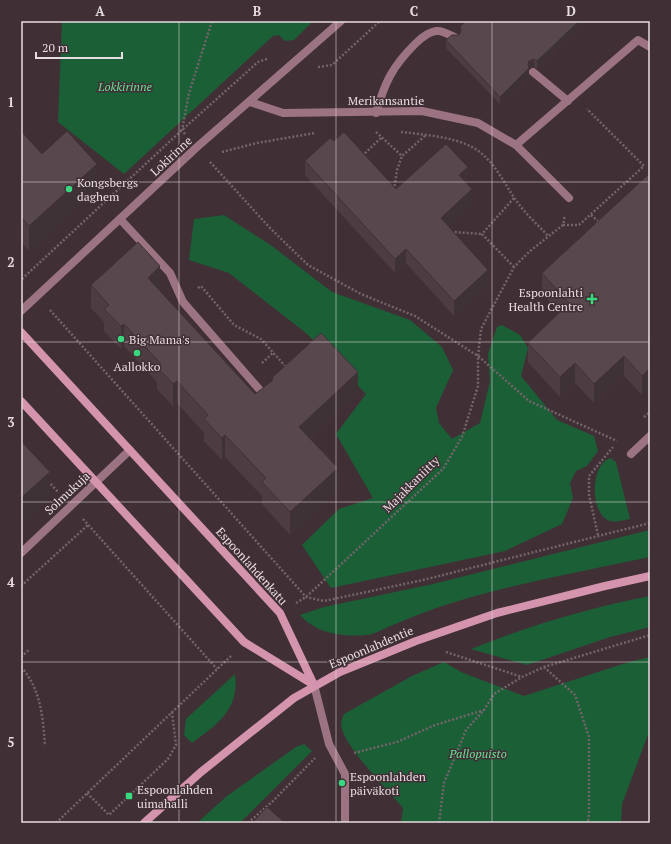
<svg xmlns="http://www.w3.org/2000/svg" width="671" height="844" viewBox="0 0 671 844" font-family="'PT Serif',serif">
  <style>
    .green { fill: #1b5f37 }
    .lines { fill: none; stroke-linecap: round; stroke-linejoin: round }
    .path { stroke: #73646a; stroke-width: 2.5; stroke-dasharray: 2 2; stroke-linecap: butt }
    .service { stroke: #9c7382; stroke-width: 8 }
    .minor { stroke: #9c7382; stroke-width: 8 }
    .secondary { stroke: #d594ad; stroke-width: 8 }
    .wall { fill: #4d3d43 }
    .shaded-wall { fill: #3e3237 }
    .building { fill: #59474e; stroke: #3e3237 }
    .grid { fill: none; stroke: #e7dce0; stroke-width: 1; stroke-opacity: 0.55 }
    .poi-dot { fill: #39d87f; stroke: #403036; stroke-width: 1.5 }
    .labels { text-anchor: middle; dominant-baseline: central; stroke-width: 3; stroke-linejoin: round; paint-order: stroke }
    .park-label { font-size: 12px; font-style: italic; fill: #68e095; stroke: #403036 }
    .street-label { font-size: 12px; fill: #e7dce0; stroke: #403036 }
    .poi-label { font-size: 12px; fill: #e7dce0; stroke: #403036; text-anchor: start }
    .neatline { fill: none; stroke: #e7dce0; stroke-width: 1.5 }
    .grid-label { font-size: 13px; text-anchor: middle; font-weight: bold; fill: #e7dce0 }
  </style>
  <rect width="100%" height="100%" fill="#403036"/>
  <path class="green" d="M62 21H313L294 40 285 41 279 35 273 36 124 174 58 122Z
    M224 215 272 246 332 292 410 320 442 347 453 370 436 408 439 423 452 439 480 423 490 381 488 354 497 327 502 325 520 335 528 348 521 376 557 420 594 436 598 451 587 466 576 471 570 483 573 498 562 524 505 551 331 588 302 545 339 509 373 498 336 434 366 394 306 333 229 273 189 260 194 219Z
    M610 458 616 462 630 519C624 520 612 524 606 519 590 508 591 465 610 458Z
    M650 530V557C584 571 517 583 452 603 432 609 412 617 393 625 385 628 375 634 367 635 343 637 317 634 300 615L324 607 433 584Z
    M650 596V627L610 637 527 665 471 649C529 626 588 608 650 596Z
    M650 657V729L622 804 621 823H401L403 808C387 789 348 750 342 729 340 723 342 719 344 714L412 676 444 662 461 672 524 696 629 662Z
    M235 674C240 709 217 725 192 743L184 735 186 719Z
    M304 744 312 751 240 823H197L227 796 296 747Z"/>
  <g class="lines">
    <path class="path" d="M318 67 332 65 380 21
      M376 132 402 156 426 135
      M401 132C421 134 452 137 470 146 496 159 504 186 521 207 529 217 539 226 548 236
      M185 134 182 130 189 93 212 21
      M222 152 257 143 315 133
      M362 156 382 137
      M210 162 269 227 308 265 361 294 415 316 478 356 529 401 617 441
      M394 190 397 170 402 156
      M591 215 599 222
      M563 225H579L644 166 587 109
      M451 233 453 232 482 234
      M514 267 482 234 514 198
      M22 279 182 130 258 62 267 59
      M198 288 201 286 234 325 261 339 287 368
      M50 310 306 597 324 601 423 580 650 523
      M262 363 274 352
      M644 417 650 412
      M48 481 58 492
      M83 519 217 669
      M598 535 589 495V476L613 447
      M21 586 88 525
      M296 603 306 597 443 469 462 437 478 386V356L481 329 514 267 530 251 563 225 565 215
      M446 652 522 677
      M21 657 30 649
      M21 667C41 689 43 718 45 746
      M544 667 575 695 589 737V812L588 823
      M354 753 397 742 435 725 484 710
      M87 793 109 815 168 759 176 745 172 712
      M56 823 231 656
      M248 823 273 801 315 758
      M439 823 444 783 466 730 484 710 494 694 522 677 544 667 650 635
      M649 823 650 819"/>
    <path class="service" d="M533 72 568 101
      M376 113C385 82 392 67 415 44 421 38 428 32 436 31 443 30 450 35 456 38
      M569 198 516 145 638 40 650 47
      M120 219 170 273 183 302 266 397
      M631 454 650 436
      M314 685 329 744 345 774V823"/>
    <path class="minor" d="M250 102 283 113 422 111 478 123 516 145
      M21 311 197 147 341 21
      M21 553 130 450"/>
    <path class="secondary" d="M21 332 280 613 314 685
      M21 401 244 642 314 685
      M144 823 201 772 294 698 340 672 416 641 497 613 605 586 650 576"/>
  </g>
  <path class="wall" d="M587 21 537 68 534 67 529 68V76L500 104 446 48V40L459 35 460 34V27Z
    M21 131 42 154 97 188 29 251 21 242Z
    M334 141 396 189 468 182 466 183 472 204 448 226 488 284 454 316 406 263 395 273 305 175V161Z
    M650 173 642 395 624 376 594 403 575 383 560 397 528 362V343L560 312 542 293V273Z
    M91 285 160 288 159 290 255 394H358L310 439 338 490 290 535 262 504V496L225 457 222 460 204 441V433L177 403 173 406 157 389V382L124 346 121 349 104 331V322L91 308Z"/>
  <path class="shaded-wall" d="M579 21H587L537 68V61Z
    M534 59V67L529 68V76L500 104V97L528 64 529 61Z
    M97 164V188L29 251V226Z
    M468 167V182L459 189V175Z
    M472 189V204L441 232V218Z
    M406 249V263L395 273V259Z
    M160 266V288L148 300V278Z
    M488 270V284L454 316V301Z
    M124 324V346L121 349V326Z
    M624 356V376L594 403V384Z
    M575 363V383L560 397V377Z
    M650 368V388L642 395V376Z
    M358 372V394L299 449V427Z
    M177 381V403L173 406V384Z
    M225 435V457L222 460V438Z
    M338 468V490L290 535V512Z
    M50 472V496L21 523V498Z"/>
  <path class="building" d="M466 21H579L537 61 534 59 529 61 528 64 529 68 500 97 446 40 452 35H459L461 31 460 27Z
    M21 131 42 154 67 131 97 164 29 226 21 217Z
    M344 132 396 189 446 144 468 167 459 175 472 189 441 218 488 270 454 301 406 249 395 259 305 161 330 138 334 141Z
    M650 173V368L642 376 624 356 594 384 575 363 560 377 528 343 569 303 542 273Z
    M138 242 160 266 148 278 255 394 272 381 273 377 321 333 358 372 299 427 338 468 290 512 262 482 266 478 225 435 222 438 204 419 208 415 177 381 173 384 157 367 161 364 124 324 121 326 104 309 109 305 91 285Z
    M21 441 50 472 21 498Z
    M267 807 285 823H252Z"/>
  <path class="grid" d="M179 21V823M336 21V823M492 21V823M21 182H650M21 342H650M21 502H650M21 662H650"/>
  <g class="poi-dot">
    <circle cx="69" cy="189" r="4"/>
    <path d="M590 293h4v4h4v4h-4v4h-4v-4h-4v-4h4z"/>
    <circle cx="121" cy="339" r="4"/>
    <circle cx="137" cy="353" r="4"/>
    <circle cx="342" cy="783" r="4"/>
    <rect x="125" y="792" width="8" height="8" rx="2"/>
  </g>
  <g class="labels">
    <g class="park-label">
      <text x="125" y="86">Lokkirinne</text>
      <text x="478" y="753">Pallopuisto</text>
    </g>
    <g class="street-label">
      <text x="386" y="100">Merikansantie</text>
      <text transform="translate(171 156) rotate(-43)">Lokirinne</text>
      <text transform="translate(411 484) rotate(-45)">Majakkaniitty</text>
      <text transform="translate(67 493) rotate(-43)">Solmukuja</text>
      <text transform="translate(252 566) rotate(48)">Espoonlahdenkatu</text>
      <text transform="translate(371 647) rotate(-23)">Espoonlahdentie</text>
    </g>
    <g class="poi-label">
      <text x="77" y="182">Kongsbergs<tspan x="77" dy="14">daghem</tspan></text>
      <text x="583" y="292" text-anchor="end">Espoonlahti<tspan x="583" dy="14">Health Centre</tspan></text>
      <text x="129" y="339">Big Mama's</text>
      <text x="137" y="366" text-anchor="middle">Aallokko</text>
      <text x="350" y="776">Espoonlahden<tspan x="350" dy="14">päiväkoti</tspan></text>
      <text x="137" y="789">Espoonlahden<tspan x="137" dy="14">uimahalli</tspan></text>
    </g>
  </g>
  <rect width="671" height="844" fill="none" stroke="#403036" stroke-width="44"/>
  <path d="M36 52v6h86v-6" fill="none" stroke="#e7dce0" stroke-width="2"/>
  <text x="42" y="52" font-size="12" fill="#e7dce0" stroke="#403036" stroke-width="3" paint-order="stroke">20 m</text>
  <rect x="22" y="22" width="627" height="800" class="neatline"/>
  <g class="grid-label">
    <text x="100" y="16">A</text>
    <text x="257" y="16">B</text>
    <text x="414" y="16">C</text>
    <text x="571" y="16">D</text>
    <text x="11" y="107">1</text>
    <text x="11" y="267">2</text>
    <text x="11" y="427">3</text>
    <text x="11" y="587">4</text>
    <text x="11" y="747">5</text>
  </g>
</svg>
